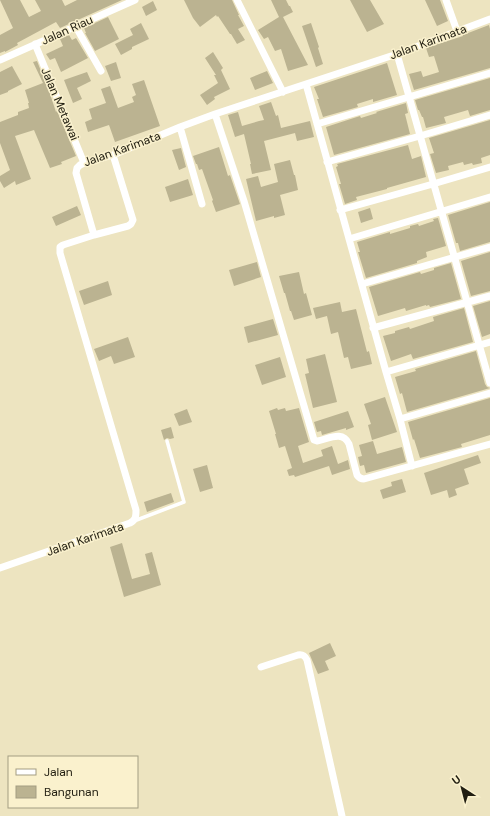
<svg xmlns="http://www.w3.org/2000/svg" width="490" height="816" viewBox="0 0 490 816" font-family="'DM Sans',sans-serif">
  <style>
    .building { fill: #bbb391 }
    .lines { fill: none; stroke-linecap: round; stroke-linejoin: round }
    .lane { stroke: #fff; stroke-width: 3.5 }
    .street { stroke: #fff; stroke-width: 7 }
    .labels { text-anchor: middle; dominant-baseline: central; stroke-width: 3; stroke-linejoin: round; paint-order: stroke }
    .street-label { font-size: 12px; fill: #211e11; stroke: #faf1cd }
  </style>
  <rect width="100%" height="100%" fill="#ede4c0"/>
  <path class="building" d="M0 0H20L29 17 41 11 35 0H62L65 6 77 0H122L60 28 56 22 17 43 18 45 5 52V51L0 53V35L13 28Z
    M184 0H232L239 15H238L244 26 238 29 245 40 237 44 231 34H230L218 16 217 17 216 15 200 27 193 18Z
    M271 0H286L289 6H290L293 12 283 17 308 65 288 71 281 49 275 51 268 37 264 39 258 30 279 17Z
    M350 0H370L384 24 367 32Z
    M425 0H440L448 21 437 26Z
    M153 1 157 10 146 16 142 7Z
    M108 17 119 39 95 51 85 33H86L84 28Z
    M141 23 149 39 132 47V49L121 55 115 44 133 35 130 29Z
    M311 23 319 47 318 48 323 64 316 67 302 26Z
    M489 25 490 29V68L414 90 409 74 421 71 423 77 439 72 434 56 429 57 426 48 463 36V35Z
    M69 35 72 40 76 38 88 58 61 72 55 58 50 60 46 54 63 46 60 39Z
    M213 52 223 68 221 70 230 89 214 97 215 99 207 105 200 95 218 83 214 75H216L205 58Z
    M37 61 50 94 56 112 57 111 76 156 61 162 62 164 50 168 34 130 15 136 31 179 16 185 15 181 4 188 0 181V176L10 170 0 143V122L18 115V112L29 108 28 103H29L25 90 43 83 33 62Z
    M116 62 121 78 111 81 105 66Z
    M387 63 397 95 373 102V99L357 104 358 107 323 117 317 99H319L314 87Z
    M12 66 22 84 8 91V92L0 95V72Z
    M267 71 273 83 255 90 250 78Z
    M87 72 91 81 77 88 82 99 73 103 64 80Z
    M490 78V110L470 116 468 110 444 117 446 123 426 128 423 117H422L419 110H418L415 100Z
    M144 80 160 126 115 142 109 125 88 132 85 122 92 119 89 109 106 103 101 89 110 86 118 108 134 102 132 97 136 95 132 84Z
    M271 102 276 116 278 115 281 128 310 121 314 137 297 141 295 133 264 141 271 170 252 174 250 164H251L244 134 235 137 228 115 238 112 242 126 259 121 264 120 259 106Z
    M406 103 408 113 405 114 410 134 334 155 326 127 360 116 361 118 377 113 376 112Z
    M490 120V155L481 158 482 163 473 165 472 163 464 165 463 162 448 166 449 170 436 173 430 154 434 153 429 138Z
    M408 145 412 159 421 156 426 177 387 188V189L356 197 357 200 345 204 339 184H341L336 167 338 166 337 164Z
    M219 147 228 176 230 175 240 204 216 212 212 201 213 200 202 169 199 170 197 164H196L193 156Z
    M181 148 186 167 179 170 172 150Z
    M290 160 294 175H295L298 190 280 195 285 215 274 218V216L256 221 246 179 258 176 261 187 278 182 274 164Z
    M188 179 193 195 170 202 165 187Z
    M490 202V242L460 251 458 243H456L448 215Z
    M77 206 81 215 56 226 52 217Z
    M370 208 373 219 361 223 358 212Z
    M438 218 446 246 426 252 427 257 417 261V263L366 278 358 252H360L357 242 390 232V234L410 228V226L418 224 419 226 434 221 433 219Z
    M490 252V291L471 296 461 261Z
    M257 262 261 277 234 286 229 270Z
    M451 263 461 299 430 307 429 305 426 306V305L406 311 405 308 378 316 369 287 420 272 421 274 434 270V268Z
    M299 272 304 294 306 293 312 315 294 320 291 311H290L285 293H284L279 276Z
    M108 281 112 295 84 305 79 291Z
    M490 301V334L482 337 473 306Z
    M340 302 342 312 356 309 367 352 369 351 372 364 351 369 348 357 344 358 338 332 331 334 327 316 316 319 313 308Z
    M464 308 473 342 413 359 411 354 391 361 383 336 395 333V331L409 327 410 329 434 321 433 317Z
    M273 319 278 335 248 343 244 327Z
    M128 337 135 357 114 364 111 356 99 361 94 349Z
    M476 351 485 384 487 387 490 388 407 412 402 393 400 394 395 377 416 371 415 369Z
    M325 354 337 402 313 408 305 374 309 373 306 359Z
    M280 357 286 377 262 385 255 365Z
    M385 397 397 432 372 440 368 425 371 424 364 404Z
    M490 398V435L461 444 462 447 420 458 414 439 413 440 408 422Z
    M277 408 278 410 285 408 286 411 299 408 309 442 298 446 303 463 323 456 321 450 332 446 338 464 348 460 350 469 332 475 329 466 295 477 294 475 289 476 287 470 292 468 285 446 279 448 275 434H276L269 411Z
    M187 409 192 422 179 426 174 414Z
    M348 411 354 427 346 430V428L322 435 321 431 317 432 314 422Z
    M171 427 174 438 170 439 167 438 164 440 161 430Z
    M373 441 377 454 402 447 406 462 366 473 364 465 360 466 358 457 362 456 359 445Z
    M478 455 481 463 464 469 469 484 455 489 457 495 449 498 447 490 431 495 424 473Z
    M207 465 213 488 200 492 193 469Z
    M402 479 406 492 383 499 380 490 392 486 391 482Z
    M171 493 174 502 147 512 144 502Z
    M122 543 132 579 150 574 145 554 152 552 161 585 124 597 110 547Z
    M330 643 336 656 325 661 329 670 318 674 309 653Z"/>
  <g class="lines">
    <path class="lane" d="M134 521 184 502 167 441"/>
    <path class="street" d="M237 0 283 92
      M446 0 457 31
      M76 27 101 71
      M35 44 84 163
      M397 54 490 383
      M0 60 135 0
      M306 84 386 372
      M215 114 244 201 314 440 317 441C329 439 342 430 349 444L357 475C359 478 361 479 364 479L490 444
      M317 124 490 73
      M180 127 202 204
      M327 162 420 136 490 115
      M340 210 433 184 490 167
      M94 235 128 226 131 224 133 220 113 155
      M349 239 490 197
      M362 284 490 247
      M373 328 490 296
      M400 419 490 393
      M412 466 400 419 386 372 490 342
      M0 568 130 523C136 520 136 516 136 510L60 253V247L63 245 94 235 76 173 77 168 80 165 84 163 113 155 180 127 215 114 397 54 490 19
      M261 667 298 655C303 654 305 656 307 660L342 816"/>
  </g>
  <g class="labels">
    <g class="street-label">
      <text transform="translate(67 30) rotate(-24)">Jalan Riau</text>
      <text transform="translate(428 42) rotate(-20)">Jalan Karimata</text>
      <text transform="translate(60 104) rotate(67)">Jalan Metawai</text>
      <text transform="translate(122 149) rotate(-20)">Jalan Karimata</text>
      <text transform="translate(85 539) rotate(-19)">Jalan Karimata</text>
    </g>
  </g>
  <rect x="8" y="756" width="130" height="52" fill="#faf1cd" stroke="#a39d82"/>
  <rect x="16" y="769" width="20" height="6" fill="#ffffff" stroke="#a39d82"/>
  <text x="44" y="776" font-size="12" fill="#211e11">Jalan</text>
  <rect x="16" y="786" width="20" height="12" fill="#bbb391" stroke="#a39d82"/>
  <text x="44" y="796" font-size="12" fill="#211e11">Bangunan</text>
  <g transform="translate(462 788) rotate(324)" stroke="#faf1cd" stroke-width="3" paint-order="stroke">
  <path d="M0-3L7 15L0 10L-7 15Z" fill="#211e11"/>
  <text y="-6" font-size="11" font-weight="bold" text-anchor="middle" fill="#211e11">U</text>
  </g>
</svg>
